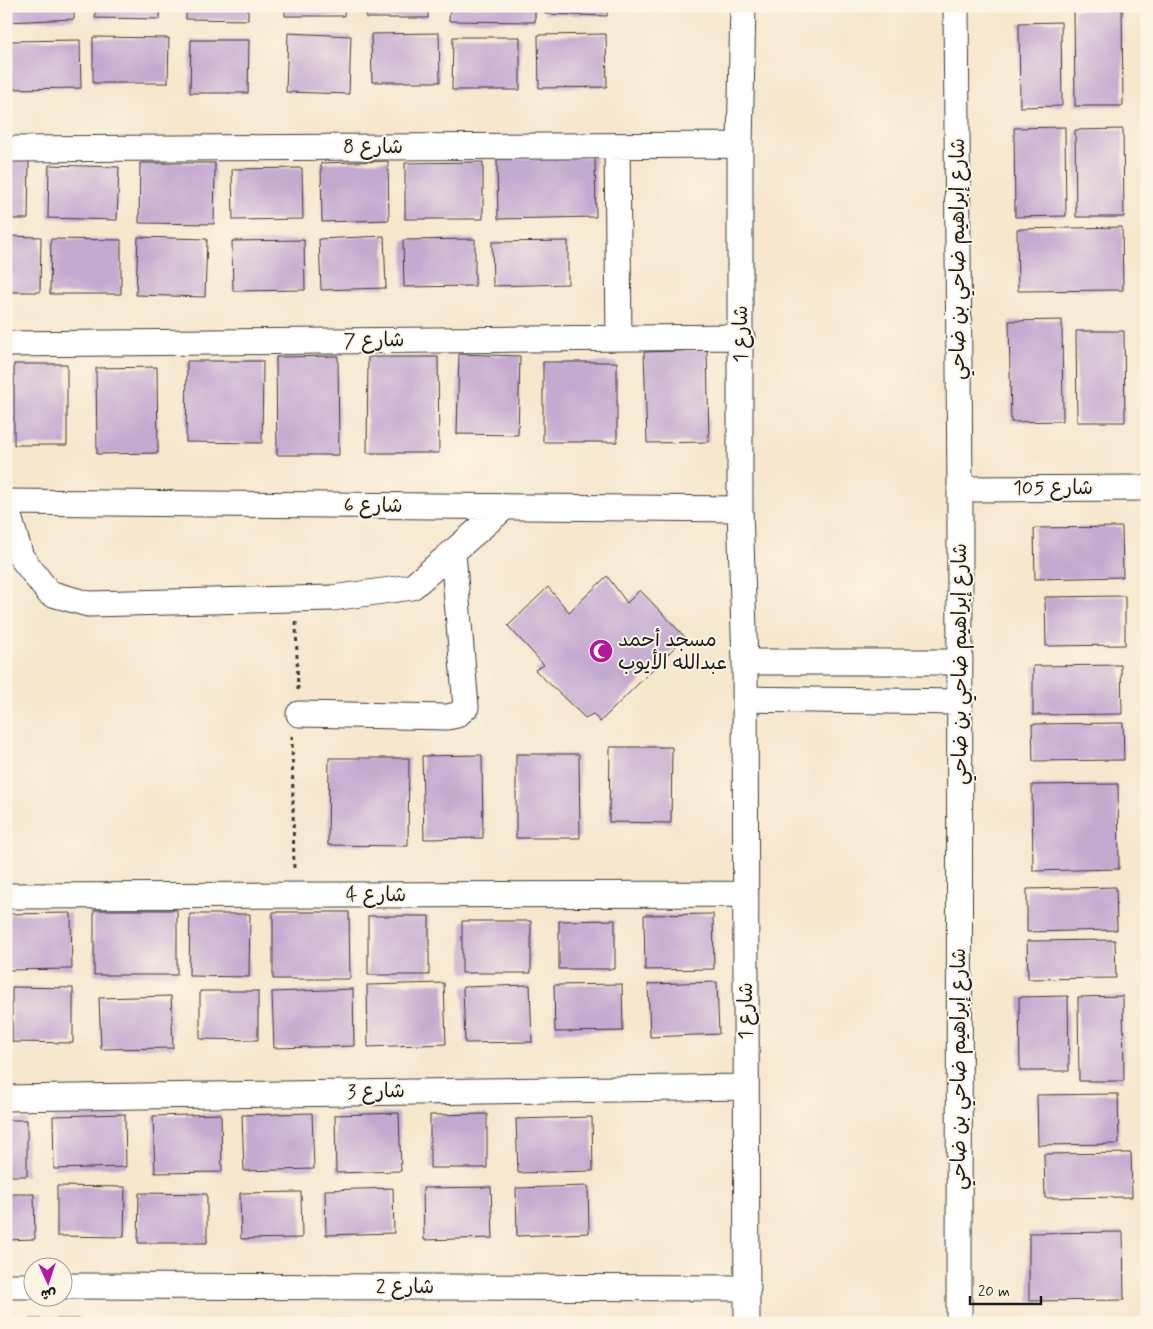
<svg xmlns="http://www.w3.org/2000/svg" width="1153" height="1329" viewBox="0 0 1153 1329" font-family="Mynerve,'Playpen Sans Arabic',sans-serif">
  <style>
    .building { fill: #c4a9d0 }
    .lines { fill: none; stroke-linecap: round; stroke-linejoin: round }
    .minor-casing { stroke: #3d3a37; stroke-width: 27 }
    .path { stroke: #3d3a37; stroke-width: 3; stroke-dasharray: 4 4; stroke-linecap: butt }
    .minor { stroke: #fff; stroke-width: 25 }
    .labels { text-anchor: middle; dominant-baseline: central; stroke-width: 4; stroke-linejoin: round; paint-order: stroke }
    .street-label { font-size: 20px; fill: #1c1c1c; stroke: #fcf5e5 }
    .poi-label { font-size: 20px; fill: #1c1c1c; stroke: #fcf5e5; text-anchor: start }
  </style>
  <rect width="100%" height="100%" fill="#fcf5e5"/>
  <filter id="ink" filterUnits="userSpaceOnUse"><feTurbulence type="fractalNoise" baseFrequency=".02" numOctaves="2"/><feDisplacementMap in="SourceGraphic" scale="10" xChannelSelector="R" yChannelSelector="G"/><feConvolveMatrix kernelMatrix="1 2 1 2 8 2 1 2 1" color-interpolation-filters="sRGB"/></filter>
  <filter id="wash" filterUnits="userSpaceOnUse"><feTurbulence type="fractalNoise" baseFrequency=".0096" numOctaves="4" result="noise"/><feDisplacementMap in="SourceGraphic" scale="20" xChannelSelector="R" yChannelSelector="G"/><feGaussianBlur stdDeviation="1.12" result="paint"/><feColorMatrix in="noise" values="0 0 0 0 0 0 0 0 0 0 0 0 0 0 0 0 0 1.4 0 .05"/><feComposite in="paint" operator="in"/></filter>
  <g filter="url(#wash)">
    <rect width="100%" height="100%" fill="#f6e7cd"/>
    <g id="blocks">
      <path class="building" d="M6 6H74V19L6 22Z
        M96 6H160V19L95 18Z
        M186 6H248V20L186 19Z
        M285 6H345L344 16H285Z
        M366 6H428V18H366Z
        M450 6H535V22L449 21Z
        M545 6H607V16L545 14Z
        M1122 9 1123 106H1075L1074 10Z
        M1061 22 1062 106 1020 107 1019 23Z
        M288 33 351 36 349 94 286 92Z
        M439 33 440 82H372L371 34Z
        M606 34 607 87 539 88 538 35Z
        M93 37 169 38 168 83H93Z
        M453 37H520V90H452Z
        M80 40 81 88 6 89V41Z
        M191 40H249L248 93H190Z
        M1065 127 1066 216 1015 217 1014 128Z
        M1123 129 1124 217H1076L1075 130Z
        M595 157 596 217 498 219 497 159Z
        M6 160 29 161 28 219H6Z
        M388 161 389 220 322 222 321 163Z
        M483 162V219H405V163Z
        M140 163H215L214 224 139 223Z
        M49 165 119 167 117 220 48 218Z
        M302 168 303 219 233 220 232 169Z
        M1122 227 1123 290 1018 291 1017 229Z
        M6 236 41 237 40 292H6Z
        M384 236 386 288 321 290 319 239Z
        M138 237 207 239 205 297 136 295Z
        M51 239 121 240V294H50Z
        M475 239V286L404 287 403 240Z
        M304 240 305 290 233 291 232 241Z
        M568 241V284L493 286 492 242Z
        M1062 320 1063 421 1011 422 1009 321Z
        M1076 331H1124L1125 422H1077Z
        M707 350 709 442 647 443 644 352Z
        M459 354 520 356 518 435 457 434Z
        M338 356 339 455H277L276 357Z
        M368 357H438L439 453H367Z
        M187 361H263L262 443 186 442Z
        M543 362H617V442H543Z
        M14 364H67V445H14Z
        M157 367 158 453 97 454 96 368Z
        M1122 527 1123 577 1035 579 1034 528Z
        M607 576 627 603 640 590 685 637 600 722 593 714 585 718 535 670 544 665 508 626 548 587 569 612Z
        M1125 596V645L1046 646 1045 597Z
        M1121 665 1122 714 1033 715V666Z
        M1123 723 1124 760 1033 761 1032 724Z
        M610 747H672L671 823 609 822Z
        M516 754H579L580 838H516Z
        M482 755 483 838 424 839 422 756Z
        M329 758H409L408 846 328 845Z
        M1118 784 1119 869 1033 871 1032 785Z
        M1116 887 1117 930 1027 932V889Z
        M94 910H177V975H94Z
        M273 912H349L350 979H273Z
        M71 913 72 969 6 970V914Z
        M190 914H250L249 977 189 976Z
        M713 914 714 969 645 970 644 915Z
        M368 916H429V975H368Z
        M615 920V969H559V921Z
        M462 921H531V973H462Z
        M1115 940 1116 978 1028 979 1027 941Z
        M717 982 719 1034 650 1037 648 984Z
        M444 983 446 1044 368 1047 367 985Z
        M622 984 623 1031 555 1032 554 985Z
        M530 985 532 1042 465 1043 463 987Z
        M12 987 73 988V1043L12 1042Z
        M353 989 354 1046 274 1048 272 992Z
        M200 991H258V1040L200 1039Z
        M171 996 173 1048 101 1049 99 998Z
        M1068 996 1069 1071H1020L1019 997Z
        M1123 996 1124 1081H1079L1078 997Z
        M1118 1094 1119 1144 1038 1145 1037 1095Z
        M312 1113 314 1169 244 1171 242 1115Z
        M399 1113 401 1171 336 1173 335 1115Z
        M125 1114 126 1167 54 1169 53 1116Z
        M221 1114 222 1172 155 1173 153 1116Z
        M487 1114V1168H430V1115Z
        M592 1117 593 1171 518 1173 516 1119Z
        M6 1120H27V1176H6Z
        M1131 1153 1132 1197 1045 1198 1044 1154Z
        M57 1186 125 1187 124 1237 57 1236Z
        M588 1186 589 1233 517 1236 516 1188Z
        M491 1187 493 1238 424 1240 423 1188Z
        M393 1188 394 1233 326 1235 325 1190Z
        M301 1192 302 1238 241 1239 240 1193Z
        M139 1193 207 1194V1243H138Z
        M6 1194H34L35 1239 6 1240Z
        M1123 1232 1124 1300 1029 1301V1233Z
        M29 1319H82V1323H29Z
        M354 1319V1323H284L283 1320Z"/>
    </g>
  </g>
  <g filter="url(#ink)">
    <use href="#blocks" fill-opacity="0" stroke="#3d3a37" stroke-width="1"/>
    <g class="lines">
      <g class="minor-casing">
        <path id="minor" d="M743 6 740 145V509L745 662 747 1323
          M956 6 960 489 959 1323
          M617 146 619 338
          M6 149 740 145
          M6 344 742 337
          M960 489 1147 488
          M6 502 740 509
          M6 506 21 557 49 593 88 604 332 598 412 587 505 507
          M745 662H960
          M745 699 960 702
          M299 714 447 717 457 715 466 707 453 553
          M6 896 745 894
          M6 1098 746 1087
          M6 1286H32
          M62 1286 748 1288"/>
      </g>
      <path class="path" d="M296 622 298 691
        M292 736 294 872"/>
      <use href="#minor" class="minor"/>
    </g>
  </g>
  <defs>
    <g id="mosque-disc" transform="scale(1.25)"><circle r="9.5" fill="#b5179e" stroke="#fcf5e5"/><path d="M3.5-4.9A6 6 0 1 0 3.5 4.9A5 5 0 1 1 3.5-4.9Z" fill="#fff"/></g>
  </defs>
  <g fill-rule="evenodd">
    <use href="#mosque-disc" x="601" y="651"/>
  </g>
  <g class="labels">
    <g class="street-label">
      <text x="373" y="147">شارع 8</text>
      <text transform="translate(958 259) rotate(-90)">شارع إبراهيم ضاحي بن ضاحي</text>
      <text transform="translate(741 334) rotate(-90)">شارع 1</text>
      <text transform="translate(374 341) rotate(-1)">شارع 7</text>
      <text x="1053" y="488">شارع 105</text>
      <text transform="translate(373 506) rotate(1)">شارع 6</text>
      <text transform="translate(960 664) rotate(-90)">شارع إبراهيم ضاحي بن ضاحي</text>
      <text x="376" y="895">شارع 4</text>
      <text transform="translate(746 1011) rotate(-90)">شارع 1</text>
      <text transform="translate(959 1069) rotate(-90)">شارع إبراهيم ضاحي بن ضاحي</text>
      <text transform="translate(376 1092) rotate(-1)">شارع 3</text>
      <text x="405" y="1287">شارع 2</text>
    </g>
    <g class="poi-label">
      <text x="618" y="640">مسجد أحمد<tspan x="618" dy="23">عبدالله الأيوب</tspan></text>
    </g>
  </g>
  <rect width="1153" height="1329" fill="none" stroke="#fcf5e5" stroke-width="25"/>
  <g transform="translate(48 1282) rotate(177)"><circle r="24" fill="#fcf5e5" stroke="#a29e95"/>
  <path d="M0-4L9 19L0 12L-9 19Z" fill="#b5179e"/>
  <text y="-8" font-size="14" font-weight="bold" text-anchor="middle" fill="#1c1c1c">ش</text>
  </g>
  <path d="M970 1296v8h71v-8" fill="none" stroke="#1c1c1c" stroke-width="2.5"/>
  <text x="978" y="1296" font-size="15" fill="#1c1c1c" stroke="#fcf5e5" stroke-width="4" paint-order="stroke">20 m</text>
</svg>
